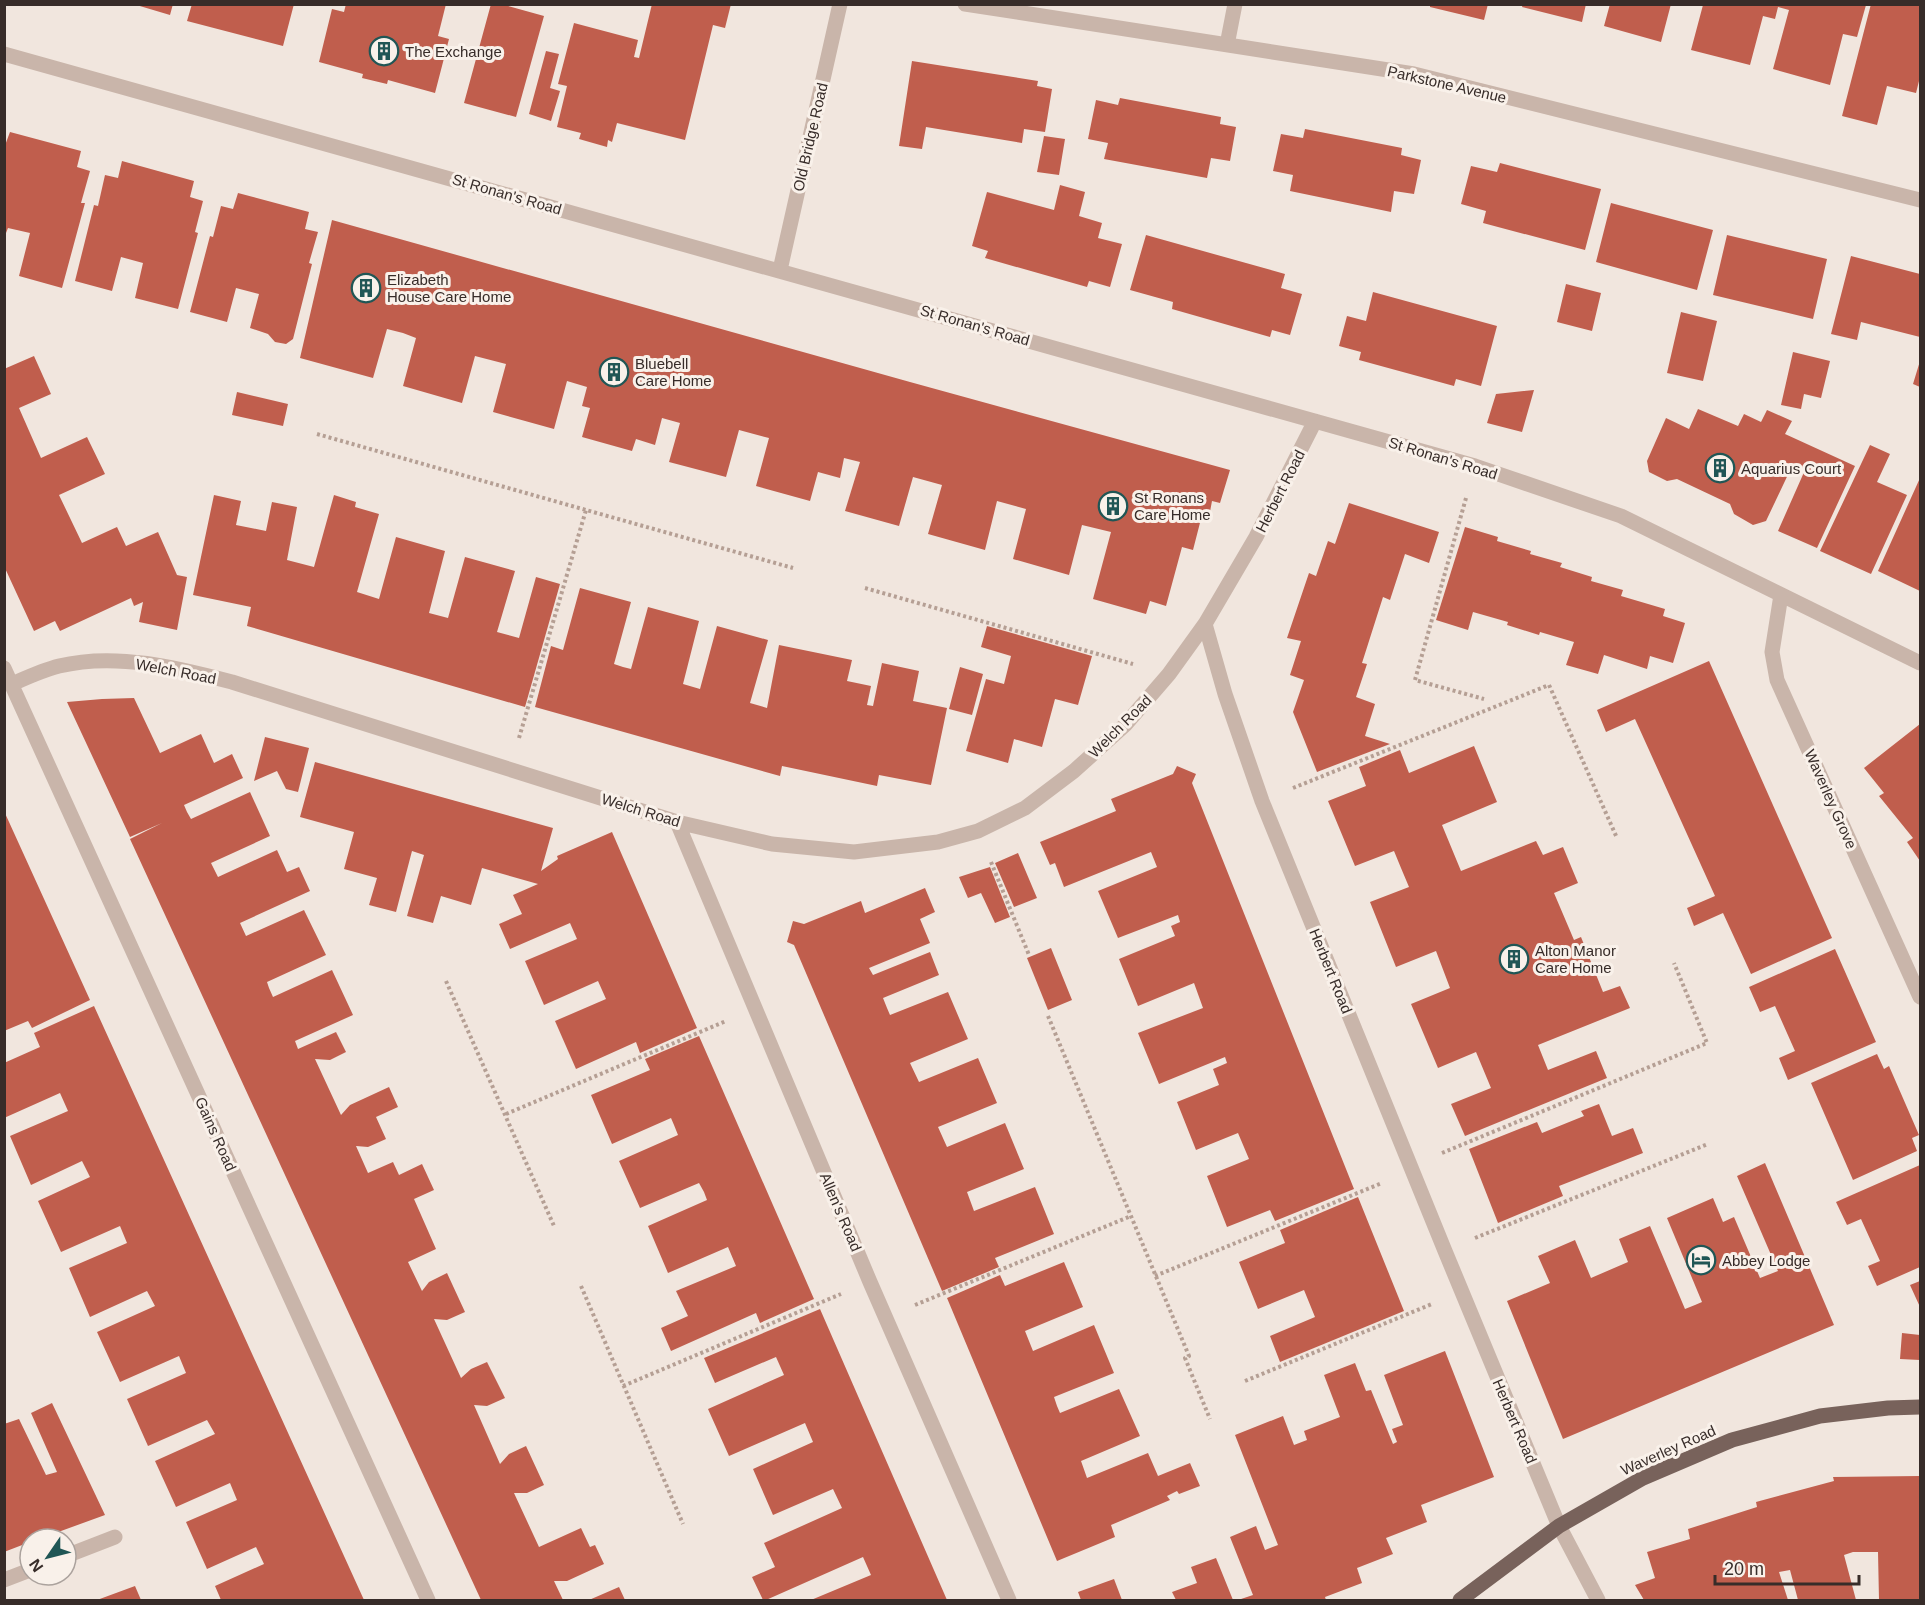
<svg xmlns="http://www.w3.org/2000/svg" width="1925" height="1605" viewBox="0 0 1925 1605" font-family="Helvetica,sans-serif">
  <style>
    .building { fill: #c05e4d }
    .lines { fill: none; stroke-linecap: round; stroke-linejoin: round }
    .path { stroke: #b59f94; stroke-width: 4; stroke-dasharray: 3 3; stroke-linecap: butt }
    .minor { stroke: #c9b5aa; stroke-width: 15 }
    .major { stroke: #78625b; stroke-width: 15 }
    .labels { text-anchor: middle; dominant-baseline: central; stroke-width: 6; stroke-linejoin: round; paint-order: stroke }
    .poi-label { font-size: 15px; fill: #372c29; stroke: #f9f1ea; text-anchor: start }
    .street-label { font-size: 15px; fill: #372c29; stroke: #f9f1ea }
  </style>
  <rect width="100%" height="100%" fill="#f1e6de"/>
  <path class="building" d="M133 4H173L170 15Z
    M192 4H294L283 46 187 21Z
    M346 4H446L438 36 449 39 435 93 388 80 387 84 362 78 363 74 319 62 332 9 344 12Z
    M491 4H501L544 16 516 117 464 103Z
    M652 4H731L725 28 713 25 685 140 617 123 612 142 608 140 607 147 579 139 581 133 557 127 567 86 558 84 574 23 638 40 634 57 639 58Z
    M1430 4H1488L1484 20 1430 7Z
    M1523 4H1586L1582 22 1522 7Z
    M1610 4H1671L1661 42 1604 26Z
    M1871 4H1920V77L1916 93 1887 86 1877 125 1842 116Z
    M1703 5H1866L1857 37 1843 34 1830 85 1773 69 1789 10 1778 7 1775 19 1763 16 1750 65 1691 50Z
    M546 51 559 54 550 88 560 91 551 121 529 114Z
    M912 61 1038 81 1037 86 1052 89 1045 132 1024 129 1022 143 926 127 922 149 899 146Z
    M1120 98 1221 117 1220 124 1236 127 1230 161 1211 158 1207 178 1104 159 1108 143 1088 139 1096 100 1118 105Z
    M1305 129 1402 148 1401 155 1421 160 1414 194 1394 191 1391 212 1290 191 1293 175 1273 171 1281 134 1303 138Z
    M10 132 81 151 77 167 90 171 81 203H85L62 288 19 276 30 233 8 228 4 238V148Z
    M1044 136 1065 139 1059 175 1037 172Z
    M122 161 194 181 190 197 203 201 195 232 198 233 178 309 135 298 143 263 121 257 112 291 75 281 94 205 98 206 105 175 118 178Z
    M1500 163 1601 189 1585 250 1483 223 1486 211 1461 204 1471 166 1497 172Z
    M1060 185 1085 192 1079 216 1102 223 1098 238 1122 244 1110 287 1089 281 1087 287 985 258 988 251 972 246 987 192 1054 210Z
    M238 193 309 212 305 229 318 232 309 263 312 264 293 339 286 344 275 342 268 334 250 328 259 294 236 288 227 322 190 312 210 236 213 237 221 206 233 209Z
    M1611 203 1713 230 1697 290 1596 262Z
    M332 220 910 382 1230 470 1220 503 1212 501 1209 517 1202 515 1193 550 1182 547 1166 606 1150 601 1146 614 1093 599 1111 532 1082 525 1069 575 1013 559 1026 509 997 501 985 550 928 534 942 485 913 477 899 526 845 511 860 462 844 458 840 478 818 472 810 501 756 486 769 438 739 430 726 477 669 462 680 423 662 418 655 445 636 439 632 451 582 437 590 408 582 406 587 387 567 381 554 429 493 412 506 364 475 356 462 403 403 386 416 338 403 333 387 329 373 378 300 358Z
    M1146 235 1285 274 1281 288 1302 294 1290 335 1272 330 1270 337 1172 309 1173 302 1130 290Z
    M1727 235 1827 259 1813 319 1713 295Z
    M1851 256 1920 274V337L1861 322 1857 340 1831 334Z
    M1566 284 1601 293 1592 331 1557 322Z
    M1373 292 1497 326 1481 386 1456 379 1454 386 1359 360 1361 352 1339 346 1347 316 1366 321Z
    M1681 312 1717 321 1703 381 1667 373Z
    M1793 352 1830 361 1821 398 1804 394 1801 409 1781 405Z
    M34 356 51 394 19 408 41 458 87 437 105 474 59 495 82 543 117 527 126 546 158 532 177 575 187 577 177 630 139 622 143 602 134 606 131 598 60 631 55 621 34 631 4 566V369Z
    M1920 361V387L1913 384Z
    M1534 390 1522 432 1487 423 1496 394Z
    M237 392 288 404 283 426 232 415Z
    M1698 409 1738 426 1744 414 1761 422 1767 410 1792 421 1785 434 1855 466 1817 548 1778 531 1805 470 1793 464 1766 521 1753 525 1734 514 1730 504 1677 479 1667 481 1649 472 1647 461 1666 418 1689 429Z
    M1870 445 1890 454 1877 482 1907 495 1871 574 1820 551Z
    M1920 478V591L1878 571Z
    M214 495 241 501 236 525 266 531 272 502 297 507 287 560 314 567 334 495 356 502 355 507 379 514 357 592 379 599 396 537 445 551 429 613 448 618 465 557 515 571 497 632 519 638 536 577 560 584 525 707 247 626 251 607 193 595Z
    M1349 503 1439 532 1429 563 1405 554 1390 600 1383 597 1362 663 1367 664 1356 697 1375 704 1365 736 1390 744 1317 772 1293 712 1304 680 1290 675 1301 641 1287 638 1309 573 1316 576 1328 541 1335 544Z
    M1465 527 1498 537 1497 541 1531 551 1530 554 1562 563 1560 567 1592 577 1591 581 1623 590 1621 596 1665 609 1663 616 1685 623 1673 663 1650 656 1647 669 1604 655 1598 674 1566 665 1574 642 1540 632 1539 635 1507 625 1508 622 1473 612 1468 630 1436 620Z
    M580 588 631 602 614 664 623 667 631 669 648 607 699 621 683 684 700 689 717 626 768 640 750 703 767 708 779 645 852 660 847 681 871 686 867 705 873 706 882 663 919 671 913 701 947 708 931 785 879 775 877 786 782 766 780 776 535 707 551 646 563 650Z
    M987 626 1092 656 1078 705 1055 699 1042 747 1014 739 1008 763 966 751 986 679 1004 684 1011 656 981 647Z
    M1709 661 1832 938 1751 974 1723 913 1694 926 1687 908 1715 896 1635 719 1606 732 1597 710Z
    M960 667 983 674 972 715 949 709Z
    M134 698 160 753 201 734 214 763 232 754 243 778 184 805 187 812 191 819 250 792 270 836 211 863 218 877 277 850 287 872 299 867 310 891 240 923 246 936 304 910 326 955 267 982 269 988 273 997 332 970 353 1015 295 1041 298 1049 336 1032 346 1052 330 1060 315 1059 341 1115 350 1105 389 1087 398 1107 376 1117 386 1139 368 1147 356 1146 368 1173 393 1162 399 1175 422 1164 434 1190 414 1199 436 1249 408 1262 422 1291 429 1282 447 1273 465 1312 447 1320 434 1319 461 1378 471 1369 487 1362 505 1398 487 1406 474 1405 500 1464 509 1454 526 1446 544 1485 527 1493H514L539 1547 581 1528 590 1547 595 1545 604 1564 567 1581H554L563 1600H481L130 839 162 823 130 837 67 702 102 699Z
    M1920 724V861L1907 842 1913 838 1879 796 1884 793 1864 768Z
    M265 737 309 748 298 792 286 789 277 771 254 781Z
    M1474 746 1497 802 1442 825 1461 871 1536 841 1543 855 1563 847 1578 883 1554 893 1574 940 1581 937 1603 992 1620 986 1630 1008 1538 1045 1548 1070 1596 1051 1607 1078 1465 1136 1451 1104 1491 1088 1476 1052 1438 1068 1411 1004 1450 988 1436 951 1396 967 1370 902 1409 887 1401 868 1394 851 1355 866 1328 801 1366 786 1359 767 1400 750 1409 773Z
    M315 762 553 828 541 871 558 859 557 856 612 832 697 1028 640 1053 636 1042 576 1069 555 1021 606 999 598 981 544 1005 525 961 577 939 570 923 510 949 499 924 522 914 513 895 538 884 482 868 471 905 441 896 433 923 407 916 424 855 412 851 396 912 369 905 377 878 344 869 354 832 300 817Z
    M1177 766 1196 774 1192 783 1354 1189 1275 1221 1270 1210 1227 1227 1207 1176 1249 1159 1238 1133 1196 1150 1177 1102 1219 1085 1213 1069 1227 1063 1225 1057 1159 1084 1138 1033 1203 1008 1194 983 1138 1006 1119 959 1175 936 1171 926 1180 922 1178 915 1118 938 1098 891 1157 867 1151 852 1064 887 1055 863 1050 865 1040 842 1116 811 1111 799 1173 774Z
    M4 811 90 1000 32 1028 28 1021 4 1031Z
    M1018 853 1037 898 1014 907 995 863Z
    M990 867 1010 917 995 923 981 893 968 898 959 877Z
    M925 888 935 912 920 919 930 943 869 968 873 975 930 952 939 975 883 998 887 1008 890 1015 948 992 968 1039 910 1063 919 1082 978 1058 997 1103 938 1127 947 1147 1005 1123 1024 1169 967 1192 974 1211 1035 1187 1054 1234 995 1258 999 1267 942 1291 794 945 787 942 793 921 804 924 861 901 865 913Z
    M1051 948 1072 1000 1048 1010 1027 958Z
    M1835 949 1876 1042 1788 1080 1779 1058 1795 1051 1775 1006 1760 1012 1749 987Z
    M94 1006 364 1600H221L215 1586 264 1564 256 1547 207 1569 186 1522 237 1500 230 1483 176 1507 155 1461 215 1434 207 1420 148 1446 127 1399 186 1373 179 1356 120 1382 97 1332 155 1306 147 1291 90 1317 69 1268 127 1243 120 1226 61 1252 38 1201 90 1177 82 1161 31 1185 10 1136 68 1111 60 1093 4 1118V1063L40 1047 34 1033Z
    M699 1036 814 1299 760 1323 756 1313 671 1351 661 1328 688 1316 676 1291 736 1266 728 1247 668 1273 648 1226 707 1200 704 1192 699 1183 640 1208 619 1161 678 1135 674 1125 671 1118 612 1144 591 1095 650 1070 645 1059Z
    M1877 1054 1884 1069 1889 1066 1919 1135 1912 1138 1917 1151 1853 1180 1811 1083Z
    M1599 1104 1612 1136 1633 1128 1643 1153 1559 1186 1563 1196 1498 1223 1469 1149 1537 1122 1542 1133 1584 1116 1581 1111Z
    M1765 1163 1834 1325 1563 1439 1507 1301 1550 1283 1538 1256 1575 1240 1591 1278 1628 1262 1619 1239 1650 1226 1685 1309 1695 1305 1702 1302 1667 1218 1713 1198 1723 1222 1734 1217 1760 1278 1778 1271 1737 1176Z
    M1920 1165V1267L1877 1286 1868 1266 1880 1261 1861 1219 1847 1225 1836 1202Z
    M1358 1197 1404 1311 1280 1362 1270 1336 1315 1317 1304 1290 1258 1309 1239 1262 1285 1243 1280 1230Z
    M1064 1262 1083 1307 1025 1331 1033 1351 1094 1325 1114 1373 1054 1397 1057 1406 1060 1413 1119 1389 1140 1436 1081 1461 1087 1478 1148 1453 1158 1476 1190 1463 1200 1486 1179 1494 1177 1491 1167 1496 1170 1500 1111 1525 1115 1537 1057 1561 947 1298 1000 1275 1005 1286Z
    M1920 1281V1307L1910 1285Z
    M820 1309 892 1474 947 1600H811L871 1575 863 1557 766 1600H763L752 1577 775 1567 764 1543 842 1508 833 1489 773 1515 753 1469 813 1442 805 1423 729 1456 708 1409 784 1375 776 1357 715 1383 704 1358Z
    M1902 1333 1920 1335V1360L1900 1359Z
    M1445 1351 1494 1477 1421 1505 1427 1522 1386 1538 1393 1554 1357 1568 1362 1583 1325 1597 1326 1600H1238L1253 1595 1230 1537 1256 1526 1265 1550 1278 1545 1235 1435 1283 1416 1294 1445 1307 1440 1304 1431 1340 1417 1324 1375 1355 1363 1366 1391 1371 1390 1393 1444 1397 1442 1392 1429 1403 1425 1384 1375Z
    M52 1403 105 1515 39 1539H30V1542L4 1552V1424L19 1419 46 1475 57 1472 31 1413Z
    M1920 1476V1600H1879L1878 1552H1853L1844 1555 1856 1600H1798L1790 1570 1779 1572 1788 1600H1644L1635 1585 1655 1578 1647 1552 1690 1539 1688 1529 1757 1507 1756 1502 1834 1481 1833 1477Z
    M1216 1558 1233 1600H1176L1172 1592 1197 1583 1191 1567Z
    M1114 1579 1122 1600H1081L1078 1592Z
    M135 1586 141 1600H97Z
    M619 1587 625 1600H589Z"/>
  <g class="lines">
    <path class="path" d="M317 434 586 510
      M1466 498 1415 680 1484 699
      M865 588 1133 664
      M519 738 586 510 793 568
      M1293 788 1549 685 1617 838
      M991 862 1029 955
      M446 981 554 1226
      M1048 1016 1189 1356 1185 1358 1210 1419
      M506 1114 726 1021
      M1442 1153 1707 1043 1674 963
      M1475 1238 1708 1144
      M1155 1276 1382 1183
      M581 1286 683 1524
      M915 1305 1131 1216
      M1245 1381 1432 1304
      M623 1386 841 1294"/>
    <path class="minor" d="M965 4 1414 74 1920 200
      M1227 45 1235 4
      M4 54 1475 466 1621 516 1920 663
      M780 270 840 4
      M1315 421 1256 537 1205 624 1225 694 1262 801 1445 1251 1559 1526 1598 1600
      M1781 595 1772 652 1777 680 1920 997
      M4 668 428 1600
      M12 684C28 677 43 670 59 666 116 652 178 668 232 682L677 822 772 844 854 852 938 842 978 831 1025 808 1074 771 1125 725 1169 674 1205 624
      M677 822 870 1282 1009 1600
      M66 1556 115 1537
      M4 1580 30 1570"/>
    <path class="major" d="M1460 1600 1559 1526 1643 1478 1732 1440 1820 1416 1888 1408 1920 1407"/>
  </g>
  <defs>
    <g id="building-ring" transform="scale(1.5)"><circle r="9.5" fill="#f9f1ea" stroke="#205655" stroke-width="1.5"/><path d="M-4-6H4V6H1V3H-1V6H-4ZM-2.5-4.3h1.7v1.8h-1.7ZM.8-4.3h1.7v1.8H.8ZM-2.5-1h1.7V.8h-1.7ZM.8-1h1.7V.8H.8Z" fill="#205655"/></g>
    <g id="hotel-ring" transform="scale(1.5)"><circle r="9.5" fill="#f9f1ea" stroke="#205655" stroke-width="1.5"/><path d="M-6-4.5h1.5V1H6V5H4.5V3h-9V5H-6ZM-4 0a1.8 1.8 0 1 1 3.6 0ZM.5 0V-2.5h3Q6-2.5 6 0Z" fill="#205655"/></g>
  </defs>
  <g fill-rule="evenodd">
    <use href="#building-ring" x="384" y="51"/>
    <use href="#building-ring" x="366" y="288"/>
    <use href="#building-ring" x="614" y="372"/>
    <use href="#building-ring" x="1720" y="468"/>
    <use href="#building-ring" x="1113" y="506"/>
    <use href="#building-ring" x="1514" y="959"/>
    <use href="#hotel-ring" x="1701" y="1260"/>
  </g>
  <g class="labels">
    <g class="poi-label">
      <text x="405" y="51">The Exchange</text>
      <text x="387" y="279">Elizabeth<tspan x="387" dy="17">House Care Home</tspan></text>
      <text x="635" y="363">Bluebell<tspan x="635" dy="17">Care Home</tspan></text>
      <text x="1741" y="468">Aquarius Court</text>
      <text x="1134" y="497">St Ronans<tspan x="1134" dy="17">Care Home</tspan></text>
      <text x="1535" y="950">Alton Manor<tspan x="1535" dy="17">Care Home</tspan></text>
      <text x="1722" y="1260">Abbey Lodge</text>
    </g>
    <g class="street-label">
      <text transform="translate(1447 84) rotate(13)">Parkstone Avenue</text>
      <text transform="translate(810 137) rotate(-77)">Old Bridge Road</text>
      <text transform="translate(507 194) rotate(16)">St Ronan's Road</text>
      <text transform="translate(975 325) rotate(16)">St Ronan's Road</text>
      <text transform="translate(1443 458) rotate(17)">St Ronan's Road</text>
      <text transform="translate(1280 491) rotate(-63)">Herbert Road</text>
      <text transform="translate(176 671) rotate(11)">Welch Road</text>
      <text transform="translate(1120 726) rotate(-45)">Welch Road</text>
      <text transform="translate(1831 799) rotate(66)">Waverley Grove</text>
      <text transform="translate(641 810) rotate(17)">Welch Road</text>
      <text transform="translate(1331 971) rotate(68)">Herbert Road</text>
      <text transform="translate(216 1134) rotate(66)">Gains Road</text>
      <text transform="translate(841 1212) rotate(67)">Allen's Road</text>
      <text transform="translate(1515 1421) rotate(67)">Herbert Road</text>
      <text transform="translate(1668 1450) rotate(-24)">Waverley Road</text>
    </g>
  </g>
  <rect width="1925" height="1605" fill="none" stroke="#372c29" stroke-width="12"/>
  <g transform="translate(48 1557) rotate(235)"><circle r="28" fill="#f9f1ea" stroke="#aba29d" stroke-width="1.5"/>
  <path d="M0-4.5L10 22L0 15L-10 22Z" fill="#205655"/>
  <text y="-9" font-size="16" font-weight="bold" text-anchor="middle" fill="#372c29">N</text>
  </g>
  <path d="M1715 1575v9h144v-9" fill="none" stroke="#372c29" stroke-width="3"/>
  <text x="1724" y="1575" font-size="18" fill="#372c29" stroke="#f9f1ea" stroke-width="4.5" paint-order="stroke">20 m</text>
</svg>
